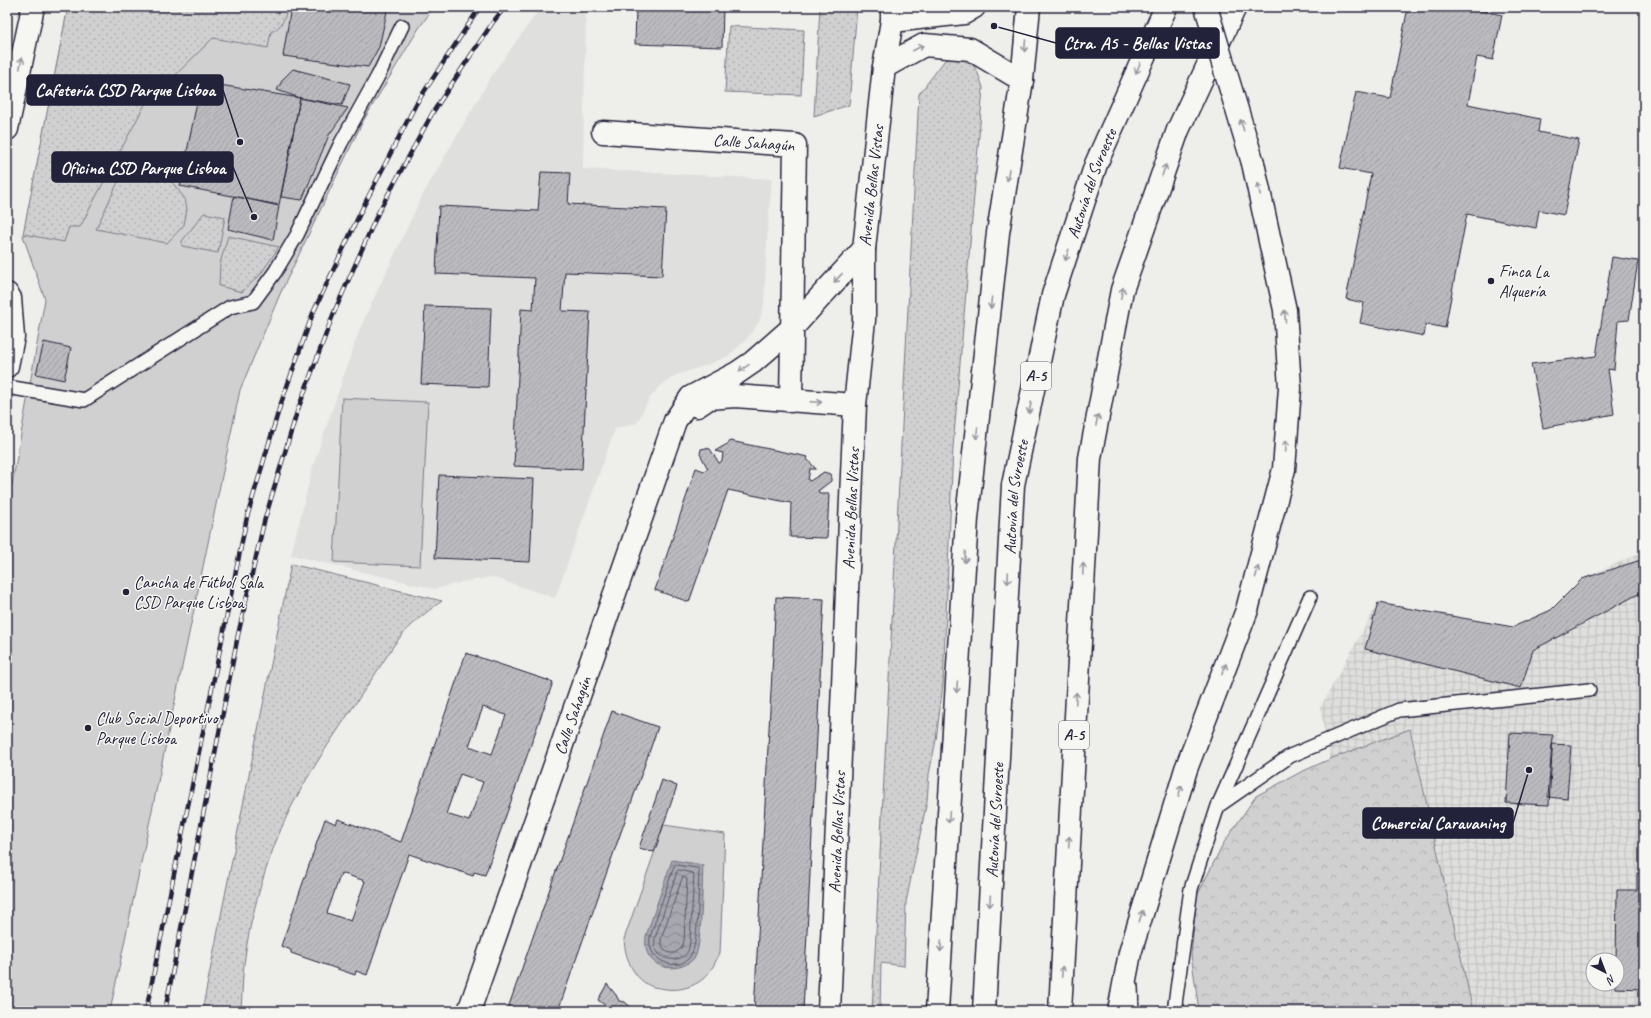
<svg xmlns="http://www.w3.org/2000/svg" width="1651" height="1018" viewBox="0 0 1651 1018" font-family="Caveat,sans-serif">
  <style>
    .built { fill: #dfdfde }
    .industrial { fill: url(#industrial-grid); fill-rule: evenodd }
    .grass { fill: #d0d0d1; stroke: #797986 }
    .park { fill: url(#park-crowns); stroke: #797986 }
    .garden { fill: url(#garden-dots); stroke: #797986 }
    .water { fill: url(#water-waves); stroke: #727281 }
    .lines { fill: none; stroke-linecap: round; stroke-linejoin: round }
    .shore { stroke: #575769; stroke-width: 1 }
    .building { fill: url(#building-hatch); stroke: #22223b; fill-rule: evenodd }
    .lane-casing { stroke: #22223b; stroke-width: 16 }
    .street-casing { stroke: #22223b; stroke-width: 25 }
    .primary-casing { stroke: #22223b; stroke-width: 25 }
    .highway-casing { stroke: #22223b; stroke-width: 25 }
    .lane { stroke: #f6f6f2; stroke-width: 13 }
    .street { stroke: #f6f6f2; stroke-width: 22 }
    .primary { stroke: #f6f6f2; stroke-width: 22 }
    .highway { stroke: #f6f6f2; stroke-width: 22 }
    .rail-casing { stroke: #22223b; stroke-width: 4.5 }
    .rail { stroke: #f6f6f2; stroke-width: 3; stroke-dasharray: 9; stroke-linecap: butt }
    .highway-bridge-casing { stroke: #22223b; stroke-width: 25; stroke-linecap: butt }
    .highway-bridge { stroke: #f6f6f2; stroke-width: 22 }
    .oneway { stroke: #9797a0 }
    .poi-dot { fill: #22223b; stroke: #f6f6f2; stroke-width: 1.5 }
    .labels { text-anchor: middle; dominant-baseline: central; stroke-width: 3; stroke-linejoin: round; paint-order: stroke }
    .shield { fill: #f6f6f2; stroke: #626272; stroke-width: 1 }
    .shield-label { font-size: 16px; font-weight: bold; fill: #22223b }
    .street-label { font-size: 17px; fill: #22223b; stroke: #f6f6f2 }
    .poi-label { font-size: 17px; fill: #22223b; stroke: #f6f6f2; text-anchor: start }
    .leader { fill: none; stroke: #22223b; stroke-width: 1.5 }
    .callout-dot { fill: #22223b; stroke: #f6f6f2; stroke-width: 1.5 }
    .callout { fill: #22223b; stroke: #22223b; stroke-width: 1.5 }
    .callout-label { font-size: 18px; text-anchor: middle; font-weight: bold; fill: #fff }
  </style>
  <defs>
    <pattern id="industrial-grid" width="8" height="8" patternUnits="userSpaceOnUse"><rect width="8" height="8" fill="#dfdfde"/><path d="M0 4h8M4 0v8" fill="none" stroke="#bfbfbf"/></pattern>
    <pattern id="park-crowns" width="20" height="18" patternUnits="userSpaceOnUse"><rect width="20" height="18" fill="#d0d0d1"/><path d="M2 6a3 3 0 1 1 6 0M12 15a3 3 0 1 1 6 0" fill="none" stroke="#b2b2b4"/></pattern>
    <pattern id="garden-dots" width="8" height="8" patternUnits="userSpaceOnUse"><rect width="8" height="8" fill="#d0d0d1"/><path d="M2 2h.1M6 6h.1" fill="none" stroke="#b2b2b4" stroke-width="1.8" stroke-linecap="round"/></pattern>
    <pattern id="water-waves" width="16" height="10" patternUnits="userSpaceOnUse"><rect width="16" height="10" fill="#a7a7af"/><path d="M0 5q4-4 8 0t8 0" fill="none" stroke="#888890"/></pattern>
    <pattern id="building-hatch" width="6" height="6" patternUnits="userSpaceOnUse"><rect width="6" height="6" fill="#bbbbbf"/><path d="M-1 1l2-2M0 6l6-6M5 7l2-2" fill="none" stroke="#a0a0a5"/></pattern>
  </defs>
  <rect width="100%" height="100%" fill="#eeeeeb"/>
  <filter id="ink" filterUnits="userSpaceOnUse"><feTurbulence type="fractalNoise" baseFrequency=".025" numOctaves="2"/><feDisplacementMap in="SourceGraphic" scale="8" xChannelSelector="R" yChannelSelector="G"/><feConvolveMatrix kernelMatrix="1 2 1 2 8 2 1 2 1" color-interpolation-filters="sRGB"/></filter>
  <g filter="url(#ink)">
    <path class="built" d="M541 7H586L583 169 772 179 768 224 764 304 759 322 746 340 728 356 707 365 676 375 660 386 649 399 637 423 615 429 555 598 492 577 463 582 435 589 291 555 313 466 360 328 422 196 492 75Z"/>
    <path class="industrial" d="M1644 551V1011H1473L1411 730 1330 759 1320 708 1378 603 1513 627 1551 610 1582 579ZM1593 960H1617V984H1593Z"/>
    <path class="grass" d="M68 7H434L419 28 362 123 280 294 240 390 110 1011H7V490L12 485 45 299 23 236Z
      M342 398 428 402 420 566 334 562Z
      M664 825 725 834 720 953C715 962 712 971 703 979 693 987 679 991 666 989 662 988 657 988 653 987 634 980 625 959 624 939Z"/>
    <path class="park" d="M1410 729 1473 1011H1199L1191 954 1197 896 1223 844 1256 796 1299 773 1330 759Z"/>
    <path class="garden" d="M68 7H287C285 19 283 26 271 32L268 48 213 38 144 106 80 227H69L64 242 23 234Z
      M820 7H857L849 105 814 116Z
      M729 26 804 30 801 95 725 92Z
      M960 57C975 60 979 75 983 88L953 447 943 684 936 740 929 774 927 801 906 902 904 966 881 963 880 1011H872L919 94 945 60Z
      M124 169 172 182 185 199 187 209 184 225 167 243 96 229Z
      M204 213 225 217 218 253 182 246V241Z
      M228 236 279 247 260 275 242 292 219 286 220 263Z
      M291 564 442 601C423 614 408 627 394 645 362 696 325 745 296 798 270 845 247 922 243 975 242 987 242 999 241 1011H202Z"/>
    <path class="water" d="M672 860 703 865C702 881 702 947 695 957 682 974 650 971 646 948 645 945 646 940 646 936Z"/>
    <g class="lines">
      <path class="shore" d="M676 865 697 868 699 870C698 890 699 937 692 953 684 972 657 965 651 949 649 946 650 941 650 937L674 866Z
        M679 870 692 873 694 874 690 941C690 944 689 948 688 951 681 964 659 961 655 947 654 944 655 941 655 938L677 872Z
        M683 877 687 879 684 941C680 958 661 957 661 939Z"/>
    </g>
    <path class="building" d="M291 7H388L379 47 368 67 283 56Z
      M636 7H723L722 47 635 44Z
      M1408 7H1475L1474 9 1502 15 1493 60 1477 57 1468 104 1540 119 1538 132 1579 140 1564 215 1539 210 1536 228 1467 214 1445 328 1426 324 1424 336 1360 323 1364 303 1346 299 1371 174 1340 168 1356 92 1390 98Z
      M293 69 350 84 342 105 300 98 277 90 283 79Z
      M201 82 300 98 279 205 180 186Z
      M300 98 348 108 329 135 302 200 281 197Z
      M541 172 570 173 568 204 666 209 662 276 565 272 562 311 590 312 582 469 514 466 521 309 533 310 535 278 436 274 439 206 538 211Z
      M234 196 279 206 273 240 228 229Z
      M1612 257 1638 261 1629 320 1618 321 1614 370 1608 369 1614 414 1543 428 1531 364 1596 356Z
      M425 306 491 308 488 387 421 384Z
      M44 342 71 348 64 380 36 374Z
      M730 441 808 457 807 459 816 469H810L808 480 810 481 824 472 830 474 831 477V481L818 491 820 494H829L827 538 790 537 791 503 728 490 689 602 655 590 696 468 704 471 708 469 700 454 701 449 706 448 710 449 719 463 722 461 723 453 715 451 729 443Z
      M439 475 534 479 530 562 435 558Z
      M1644 559V591L1533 650 1521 688 1365 649 1378 603 1513 627 1551 610 1582 579Z
      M776 597 824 599 803 1011H754Z
      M466 653 553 682 485 875 474 872 473 876 409 854 367 975 356 971 355 975 291 953V950L281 946 325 819 336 824 338 819 401 842ZM483 707 506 715 492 754 469 746ZM460 774 483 782 469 821 446 814ZM341 873 365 881 351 921 327 913Z
      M1644 701V817H1642Z
      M612 711 658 727 560 1005V1011H507Z
      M1510 733 1553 735 1549 805 1506 803Z
      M1552 744 1571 745 1567 799 1548 797Z
      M662 780 677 786 654 852 639 848Z
      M1637 873H1644V989L1615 988V984H1617V960H1616L1617 890H1637Z
      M607 984 616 995 619 1001 625 1002 635 1011H606V1006L598 1000Z"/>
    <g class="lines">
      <g class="lane-casing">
        <path id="lane" d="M7 387 84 400 230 307 253 302 275 272 297 235 341 143 378 76 402 26
          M1218 806 1290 756 1399 710 1589 690
          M1131 987 1132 1011
          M1178 1011 1175 1004 1191 889 1218 806 1310 597"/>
      </g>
      <g class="street-casing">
        <g id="street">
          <path id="s1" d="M603 132 795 145 791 401"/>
          <path d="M697 406 709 398 735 396 855 405"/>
          <path id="s2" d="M469 1011 675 421 691 397 737 373 753 362 793 327 864 249"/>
          <path id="s3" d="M829 1011 855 405 864 320V249L884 67 892 21V7"/>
        </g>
      </g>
      <g class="primary-casing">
        <path id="primary" d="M7 129 33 7
          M7 294 10 298 13 337 7 366"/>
      </g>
      <g class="highway-casing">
        <g id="highway">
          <path d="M892 21 964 13 974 7"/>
          <path d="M884 67 924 45 970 49 1022 80"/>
          <path d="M937 1011 967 518 998 233 1022 80 1029 7"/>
          <path id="s4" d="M984 1011 1013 485 1053 295 1096 164 1166 7"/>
          <path d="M1060 1011 1090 458 1122 290 1178 130 1235 7"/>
          <path d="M1119 1011 1130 953 1186 769 1247 610 1284 469 1290 388 1285 310 1253 163"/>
        </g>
      </g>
      <use href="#lane" class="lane"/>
      <use href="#street" class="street"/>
      <use href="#primary" class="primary"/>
      <use href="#highway" class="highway"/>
      <g class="rail-casing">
        <path id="rail" d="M146 1011 247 517 280 406 313 313 364 205 416 104 480 7
          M165 1011 238 635 264 522 297 412 333 315 378 213 433 112 493 22 505 7"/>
      </g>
      <use href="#rail" class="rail"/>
      <g class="highway-bridge-casing">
        <path id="highway-bridge" d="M1206 7 1253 163"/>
      </g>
      <use href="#highway-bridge" class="highway-bridge"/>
    </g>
    <defs><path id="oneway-shaft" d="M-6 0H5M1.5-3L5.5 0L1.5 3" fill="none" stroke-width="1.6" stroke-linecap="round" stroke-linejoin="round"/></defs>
    <g class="oneway">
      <use href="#oneway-shaft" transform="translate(1025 46) rotate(95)"/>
      <use href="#oneway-shaft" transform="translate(918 48) rotate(-27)"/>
      <use href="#oneway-shaft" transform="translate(21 63) rotate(-78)"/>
      <use href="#oneway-shaft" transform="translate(1138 68) rotate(114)"/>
      <use href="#oneway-shaft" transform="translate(1242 125) rotate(-107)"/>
      <use href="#oneway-shaft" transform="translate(1164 170) rotate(-71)"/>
      <use href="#oneway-shaft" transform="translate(1008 175) rotate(99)"/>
      <use href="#oneway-shaft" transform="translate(1259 189) rotate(-102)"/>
      <use href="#oneway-shaft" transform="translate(1067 255) rotate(108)"/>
      <use href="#oneway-shaft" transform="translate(838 278) rotate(133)"/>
      <use href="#oneway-shaft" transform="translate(1122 293) rotate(-76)"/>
      <use href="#oneway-shaft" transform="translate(991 303) rotate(96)"/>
      <use href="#oneway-shaft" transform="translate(1285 316) rotate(-95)"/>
      <use href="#oneway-shaft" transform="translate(744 368) rotate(145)"/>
      <use href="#oneway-shaft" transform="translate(816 402) rotate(3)"/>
      <use href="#oneway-shaft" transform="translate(1030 408) rotate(102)"/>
      <use href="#oneway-shaft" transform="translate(1097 420) rotate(-79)"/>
      <use href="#oneway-shaft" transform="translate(977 433) rotate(96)"/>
      <use href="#oneway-shaft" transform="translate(1286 446) rotate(-86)"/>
      <use href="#oneway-shaft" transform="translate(965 557) rotate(94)"/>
      <use href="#oneway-shaft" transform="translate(1083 569) rotate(-87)"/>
      <use href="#oneway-shaft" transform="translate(1257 572) rotate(-75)"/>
      <use href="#oneway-shaft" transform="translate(1008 578) rotate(93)"/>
      <use href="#oneway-shaft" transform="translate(1224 669) rotate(-69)"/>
      <use href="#oneway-shaft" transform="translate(957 687) rotate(94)"/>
      <use href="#oneway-shaft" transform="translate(1076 698) rotate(-87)"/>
      <use href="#oneway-shaft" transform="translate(1180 791) rotate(-73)"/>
      <use href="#oneway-shaft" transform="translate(949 817) rotate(94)"/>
      <use href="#oneway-shaft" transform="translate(1069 842) rotate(-87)"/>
      <use href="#oneway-shaft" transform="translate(990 901) rotate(93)"/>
      <use href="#oneway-shaft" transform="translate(1141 916) rotate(-73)"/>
      <use href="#oneway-shaft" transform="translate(941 946) rotate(94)"/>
      <use href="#oneway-shaft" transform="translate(1062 972) rotate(-87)"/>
    </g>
  </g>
  <g class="poi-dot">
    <circle cx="1491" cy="281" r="4"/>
    <circle cx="126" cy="592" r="4"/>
    <circle cx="88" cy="728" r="4"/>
  </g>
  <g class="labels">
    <g class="shield">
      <rect x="1021" y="362" width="30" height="28" rx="3"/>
      <rect x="1059" y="721" width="30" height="28" rx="3"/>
    </g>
    <g class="shield-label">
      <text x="1036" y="376">A-5</text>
      <text x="1074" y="735">A-5</text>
    </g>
    <g class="street-label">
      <text stroke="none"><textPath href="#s1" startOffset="151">Calle Sahagún</textPath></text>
      <text stroke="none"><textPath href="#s4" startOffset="839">Autovía del Suroeste</textPath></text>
      <text stroke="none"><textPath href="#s3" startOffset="827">Avenida Bellas Vistas</textPath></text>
      <text stroke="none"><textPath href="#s4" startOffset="515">Autovía del Suroeste</textPath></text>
      <text stroke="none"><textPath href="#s3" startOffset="503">Avenida Bellas Vistas</textPath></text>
      <text stroke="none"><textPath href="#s2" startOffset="313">Calle Sahagún</textPath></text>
      <text stroke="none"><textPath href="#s4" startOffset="191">Autovía del Suroeste</textPath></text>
      <text stroke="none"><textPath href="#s3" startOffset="179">Avenida Bellas Vistas</textPath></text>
    </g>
    <g class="poi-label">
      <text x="1499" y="271">Finca La<tspan x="1499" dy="20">Alquería</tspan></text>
      <text x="134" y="582">Cancha de Fútbol Sala<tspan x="134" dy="20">CSD Parque Lisboa</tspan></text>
      <text x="96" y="718">Club Social Deportivo<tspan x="96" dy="20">Parque Lisboa</tspan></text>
    </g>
  </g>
  <path class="leader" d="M994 26L1056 43M240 142L223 90M254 217L233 167M1529 770L1513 823"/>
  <g class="callout-dot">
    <circle cx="994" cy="26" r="4"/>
    <circle cx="240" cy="142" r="4"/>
    <circle cx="254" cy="217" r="4"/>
    <circle cx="1529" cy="770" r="4"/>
  </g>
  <g class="callout">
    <rect x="1056" y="28" width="163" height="30" rx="4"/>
    <rect x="27" y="75" width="196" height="30" rx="4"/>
    <rect x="52" y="152" width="181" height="30" rx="4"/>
    <rect x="1363" y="808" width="150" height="30" rx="4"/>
  </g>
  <g class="callout-label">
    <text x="1137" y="49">Ctra. A5 - Bellas Vistas</text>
    <text x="125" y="96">Cafetería CSD Parque Lisboa</text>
    <text x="143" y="174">Oficina CSD Parque Lisboa</text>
    <text x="1438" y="829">Comercial Caravaning</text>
  </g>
  <rect width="1651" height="1018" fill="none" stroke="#f6f6f2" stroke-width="24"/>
  <rect x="12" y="12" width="1627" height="994" fill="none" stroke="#22223b" stroke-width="1.5" filter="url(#ink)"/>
  <g transform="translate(1605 972) rotate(138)"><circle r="19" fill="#f6f6f2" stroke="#a1a1a9"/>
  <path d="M0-3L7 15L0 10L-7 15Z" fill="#22223b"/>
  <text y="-6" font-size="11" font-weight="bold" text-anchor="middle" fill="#22223b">N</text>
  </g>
</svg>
